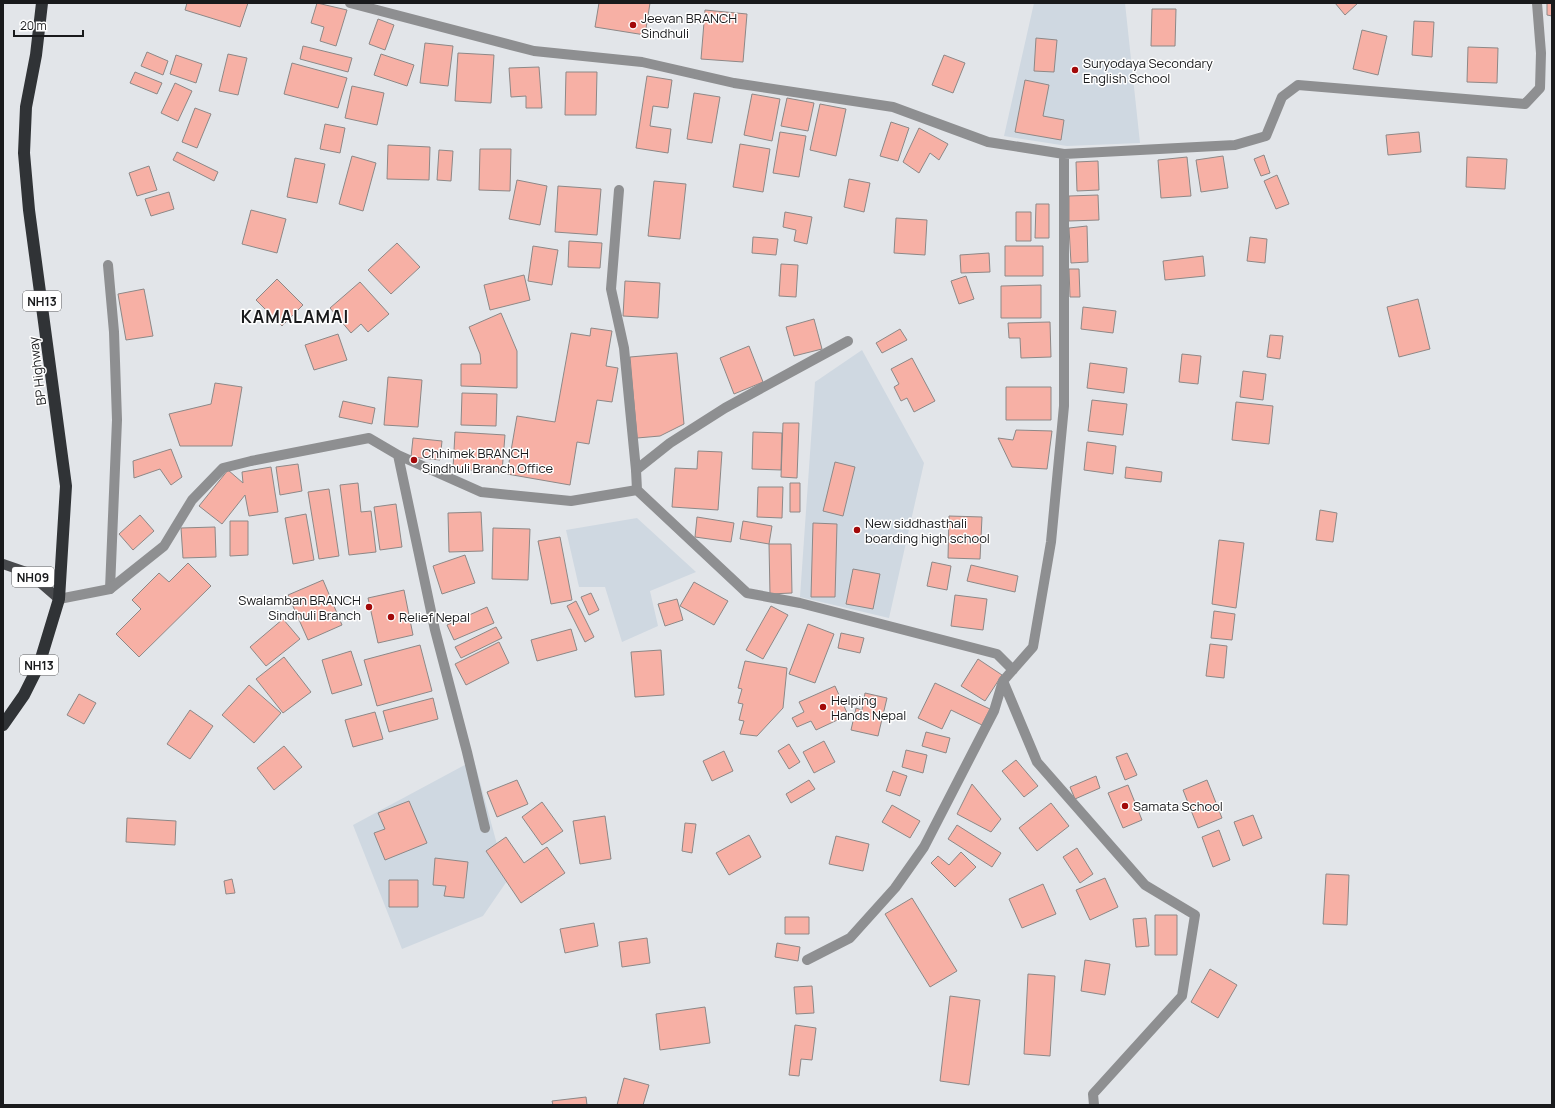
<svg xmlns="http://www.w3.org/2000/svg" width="1555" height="1108" viewBox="0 0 1555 1108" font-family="Manrope,sans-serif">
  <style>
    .built { fill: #cfd8e1 }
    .building { fill: #f7b0a5; stroke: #8d8887 }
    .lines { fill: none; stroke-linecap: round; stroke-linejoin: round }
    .lane { stroke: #8e8f91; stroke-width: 10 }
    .street { stroke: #8e8f91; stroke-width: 10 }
    .primary { stroke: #484a4d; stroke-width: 10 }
    .highway { stroke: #303336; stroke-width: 12 }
    .poi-dot { fill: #a20909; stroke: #fff; stroke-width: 1.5 }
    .labels { text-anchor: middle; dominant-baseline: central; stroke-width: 3; stroke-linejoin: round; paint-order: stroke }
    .shield { fill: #fff; stroke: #5e5f60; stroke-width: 1 }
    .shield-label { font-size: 12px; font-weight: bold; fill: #191a1c }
    .poi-label { font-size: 13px; fill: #191a1c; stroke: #fff; text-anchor: start }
    .street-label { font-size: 13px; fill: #191a1c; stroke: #fff }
    .district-label { font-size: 17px; font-weight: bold; letter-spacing: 1px; fill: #191a1c; stroke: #fff }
  </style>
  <rect width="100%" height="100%" fill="#e2e5e9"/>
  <path class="built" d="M1034 3H1125L1140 143 1067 146 1004 136Z
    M862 350 924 463 889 618 800 597 815 382Z
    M637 518 696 572 650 591 658 626 622 642 605 587H579L566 530Z
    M474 760 507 881 483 916 402 949 353 825Z"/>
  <path class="building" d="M187 3H248L240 27 185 10Z
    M317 3 347 10 336 46 320 41 324 27 311 23Z
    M599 3H650L645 35 595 27Z
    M1335 3H1358L1345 15Z
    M1547 3H1552V16L1547 15Z
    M1152 9H1176L1175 46H1151Z
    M705 10 747 14 743 62 701 59Z
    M378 19 394 25 385 50 369 44Z
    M1414 21 1434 22 1432 57 1412 55Z
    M1362 30 1387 36 1378 75 1353 69Z
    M1036 38 1057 40 1054 72 1034 71Z
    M425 43 453 46 448 86 420 83Z
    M303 46 352 58 348 72 300 59Z
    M1468 47 1498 48 1497 83 1467 82Z
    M147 52 168 61 163 75 141 66Z
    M458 53 494 55 491 103 455 101Z
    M228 54 247 58 238 95 219 91Z
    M381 54 414 65 407 86 374 75Z
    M176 55 202 64 196 83 170 74Z
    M944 55 965 63 953 93 932 85Z
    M292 63 347 78 338 108 284 94Z
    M539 67 542 108H526V96L511 97 509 68Z
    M135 72 162 83 157 94 130 83Z
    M566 72H597L596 115H565Z
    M647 76 672 80 668 108 653 106 650 126 671 129 668 153 636 148Z
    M1025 80 1049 85 1043 116 1064 120 1061 140 1015 132Z
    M175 83 192 91 178 121 161 113Z
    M352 86 384 93 377 125 345 118Z
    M694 93 720 97 712 143 687 139Z
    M752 94 780 99 772 141 744 135Z
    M787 98 814 103 808 131 781 126Z
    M820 104 846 109 836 156 810 150Z
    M195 108 211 114 197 148 182 142Z
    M891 122 909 128 898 161 880 156Z
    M325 124 345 128 340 153 320 149Z
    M919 128 948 144 939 160 930 153 919 173 903 162Z
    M780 132 806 136 799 177 773 173Z
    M1419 132 1421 152 1388 155 1386 135Z
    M740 144 770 149 763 192 733 187Z
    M388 145 430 147 429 180 387 179Z
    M480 149H511L510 191 479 190Z
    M439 150 453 151 451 181 437 180Z
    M177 152 218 172 214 181 173 160Z
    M1264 155 1270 173 1261 176 1254 159Z
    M352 156 376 163 363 211 339 204Z
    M1223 156 1228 188 1201 192 1196 160Z
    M1187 157 1191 196 1161 198 1158 160Z
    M1467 157 1507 159 1505 189 1466 187Z
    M295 158 325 164 317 203 287 197Z
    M1098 161 1099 190 1077 191 1076 162Z
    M149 166 157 190 137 196 129 173Z
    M1277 175 1289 204 1276 209 1264 181Z
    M849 179 870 183 864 212 844 207Z
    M517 180 547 186 540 225 509 219Z
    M654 181 686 184 680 239 648 236Z
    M558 186 601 189 597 235 555 232Z
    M169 192 174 209 151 216 145 199Z
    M1098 195 1099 220 1069 221V196Z
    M1036 204H1049V238H1035Z
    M251 210 286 219 277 253 242 244Z
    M785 212 812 217 807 244 794 241 796 230 783 227Z
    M1016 212H1031V241H1016Z
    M896 218 927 220 925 255 894 253Z
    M1087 226 1088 262 1071 263 1069 228Z
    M753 237 778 239 776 255 752 253Z
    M1250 237 1267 239 1265 263 1247 261Z
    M569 241 602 243 600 268 568 267Z
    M397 243 420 267 391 294 368 270Z
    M533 246 558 250 552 285 528 281Z
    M1005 246H1043V276H1005Z
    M989 253 990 272 961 273 960 255Z
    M1203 256 1205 276 1165 280 1163 261Z
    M781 264 798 265 796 297 779 296Z
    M1069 269H1079L1080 297H1070Z
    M524 275 530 300 490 310 484 285Z
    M966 276 974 299 959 304 951 281Z
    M277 279 303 305 282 326 256 300Z
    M625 281 660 283 658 318 623 316Z
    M360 282 389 314 368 332 361 324 351 333 330 308Z
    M1041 285V318H1001V286Z
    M144 289 153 336 126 340 118 294Z
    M1418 299 1430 349 1399 357 1387 307Z
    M1083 307 1116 311 1113 333 1081 329Z
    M501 313 517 351V388L461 386V364H481L480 354 469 327Z
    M814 319 822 349 794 356 786 327Z
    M1050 322 1051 357 1021 358 1020 338H1009L1008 323Z
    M591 328 612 331 606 366 618 368 612 402 597 400 589 444 577 442 570 485 507 474 517 416 555 422 571 333 590 336Z
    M900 329 907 340 882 353 876 343Z
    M338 334 347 360 314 370 305 345Z
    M1270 335 1283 336 1280 359 1267 357Z
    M749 346 763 382 734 394 720 358Z
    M677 353 684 424 660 436 637 438 630 357Z
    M1182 354 1201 356 1198 384 1179 382Z
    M912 358 935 401 914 412 907 398 901 401 894 387 899 384 891 369Z
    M1090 363 1127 368 1124 393 1087 388Z
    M1243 371 1266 374 1263 400 1240 397Z
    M388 377 422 380 418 427 384 425Z
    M215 383 242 387 232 446H180L169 414 211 404Z
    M1006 387H1051V420H1006Z
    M462 393 497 394 496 426 461 425Z
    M1092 400 1127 404 1123 435 1088 431Z
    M343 401 375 408 372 424 339 417Z
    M1236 402 1273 406 1269 444 1232 440Z
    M783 423H799L797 478 781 477Z
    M1016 430 1052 431 1047 469 1012 467 998 438 1013 440Z
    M455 432 505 435 502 472 453 469Z
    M753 432 782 433 781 470 752 469Z
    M413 438 442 441 440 460 411 457Z
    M1087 442 1116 446 1113 474 1084 470Z
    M171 449 182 477 171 485 160 469 134 478 133 461Z
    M698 451 722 452 718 510 672 507 675 468 697 469Z
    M835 462 855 467 843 516 823 511Z
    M298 464 302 491 280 495 276 467Z
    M271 467 278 512 249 516 245 495 222 524 199 506 228 470 243 483 242 472Z
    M1126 467 1162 472 1161 482 1125 478Z
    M358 483 361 512 371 511 376 552 349 555 340 485Z
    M790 483H800V512H790Z
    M758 487H783L782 518 757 517Z
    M329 489 339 556 319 559 308 492Z
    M396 504 402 547 380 550 374 507Z
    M1320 510 1337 513 1333 542 1316 540Z
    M481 512 483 551 449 552 448 513Z
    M306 514 314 560 293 564 285 518Z
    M140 515 154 531 133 550 119 534Z
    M949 516 982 517 980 559 948 558Z
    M697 517 734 523 731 542 695 537Z
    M230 521H248V555L230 556Z
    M743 521 772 526 769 544 740 539Z
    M813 523 837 524 835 597H811Z
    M215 527 216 557 183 558 181 528Z
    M493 528 530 529 528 580 492 579Z
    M560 537 572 600 551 604 538 541Z
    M1219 540 1244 543 1236 608 1212 604Z
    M769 544H791L792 593 770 594Z
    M465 555 475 583 442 594 433 566Z
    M932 562 951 566 947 590 927 586Z
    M188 563 211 586 139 657 116 634 141 609 132 600 159 573 169 582Z
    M971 565 1018 576 1015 592 967 581Z
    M853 569 880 574 873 609 846 604Z
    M323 580 342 625 308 640 288 595Z
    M694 582 728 601 714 625 680 606Z
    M404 590 413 635 378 643 368 598Z
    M591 593 599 610 589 615 581 597Z
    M955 595 987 599 983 630 951 626Z
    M677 599 683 620 665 626 658 604Z
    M576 601 594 637 585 642 567 606Z
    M771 606 788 615 763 659 746 650Z
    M487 607 494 623 454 640 447 625Z
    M1214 611 1235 614 1232 640 1211 638Z
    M283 619 300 639 266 666 250 647Z
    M808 624 834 634 815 683 789 674Z
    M496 627 502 638 461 658 455 647Z
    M571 629 577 650 537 661 531 640Z
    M841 633 864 638 860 653 838 648Z
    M499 642 509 663 466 685 455 664Z
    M1210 644 1227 646 1224 678 1206 676Z
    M420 645 432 691 377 706 364 660Z
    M661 650 664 695 635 697 631 652Z
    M351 651 362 685 332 694 322 660Z
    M284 657 311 692 283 713 256 679Z
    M978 659 1002 675 985 701 961 686Z
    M745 661 787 668 783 708 757 736 740 734 744 721 739 720 743 704 738 703 742 689 738 688Z
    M935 683 990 709 982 725 951 710 942 729 918 718Z
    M249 685 281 713 254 743 222 715Z
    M835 686 848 715 816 730 811 721 797 727 792 718 804 712 799 702Z
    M865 693 887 698 878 736 851 730 856 708 862 710Z
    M79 694 96 703 84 724 67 715Z
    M433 698 438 719 389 732 383 711Z
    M190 710 213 726 190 759 167 744Z
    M375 712 383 739 353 747 345 720Z
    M926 732 950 738 946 753 922 746Z
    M824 741 835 762 814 773 803 752Z
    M789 744 800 762 789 769 778 751Z
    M284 746 302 767 274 790 257 768Z
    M906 750 927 755 923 773 902 767Z
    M724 751 733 771 712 781 703 761Z
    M1127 753 1137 775 1125 780 1116 757Z
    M1016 760 1038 786 1024 797 1002 771Z
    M893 771 907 776 900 796 886 791Z
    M1096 776 1100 788 1075 799 1070 787Z
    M517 780 528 804 497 817 487 792Z
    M809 780 815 789 791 803 786 794Z
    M1207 780 1222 818 1198 828 1183 790Z
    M972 784 1001 819 991 832 957 814Z
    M1128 785 1142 820 1123 828 1108 793Z
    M409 801 427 843 385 860 374 833 385 829 378 813Z
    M542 802 563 831 542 845 522 817Z
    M1051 803 1069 826 1037 851 1019 828Z
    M892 805 920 821 910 838 882 822Z
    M1253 815 1262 838 1243 846 1234 822Z
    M605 816 611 859 580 864 573 821Z
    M127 818 176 821 175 845 126 842Z
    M685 823 696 824 692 853 682 851Z
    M957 825 1001 853 992 867 948 839Z
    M1219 830 1230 860 1213 867 1202 837Z
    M749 835 761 857 729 875 716 853Z
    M836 836 869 844 863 871 829 864Z
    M506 837 524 863 547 847 565 873 521 903 486 851Z
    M1077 848 1093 874 1080 883 1063 857Z
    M961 852 976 867 955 887 931 863 938 856 949 865Z
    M435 858 468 862 464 898 444 896 446 886 433 885Z
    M1326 874 1349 875 1347 925 1323 924Z
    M1105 878 1118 907 1090 920 1076 890Z
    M232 879 235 893 226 894 224 881Z
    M389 880H418V907H389Z
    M1043 884 1056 914 1022 928 1009 899Z
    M912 898 957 971 930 987 885 914Z
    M1155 915H1177V955H1155Z
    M785 917H809V934H785Z
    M1146 918 1149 946 1136 947 1133 919Z
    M594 923 598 946 565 953 560 929Z
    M647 938 650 963 622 967 619 942Z
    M777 943 800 947 798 961 775 957Z
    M1085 960 1110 964 1105 995 1081 991Z
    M1210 969 1237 985 1218 1018 1191 1002Z
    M1028 974 1055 976 1050 1056 1024 1054Z
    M812 986 814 1013 796 1014 794 987Z
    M950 996 980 1000 969 1085 940 1081Z
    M705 1007 710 1043 660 1050 656 1014Z
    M795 1025 816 1028 812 1060 801 1059 799 1076 789 1075Z
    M624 1078 649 1085 643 1105H617Z
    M586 1097 587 1105H553L552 1101Z"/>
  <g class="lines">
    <path class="lane" d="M619 190 611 289 624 348 636 470
      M108 265 114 332 117 420 110 589"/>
    <path class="street" d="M350 3 534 51 642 62 734 83 893 107 988 142 1064 154 1235 145 1266 136 1282 97 1298 85 1525 104 1540 88 1541 53 1537 3
      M1064 154V406L1051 542 1033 647 1003 681 1037 762 1145 885 1195 915 1182 996 1093 1094 1094 1105
      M398 455 435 630 467 752 485 828
      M637 490 636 470 670 443 725 408 848 341
      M59 599 110 589 164 546 192 500 223 468 251 461 369 438 398 455 481 492 571 501 637 490 747 593 800 603 997 654 1013 670
      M807 960 850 938 895 888 924 847 994 711 1003 681"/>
    <path class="primary" d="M3 564 29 573 59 599"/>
    <path class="highway" d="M3 725 24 695 39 665 59 599 66 486 29 210 24 153 26 107 36 55 42 3"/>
  </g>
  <g class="poi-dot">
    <circle cx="633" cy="25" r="4"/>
    <circle cx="1075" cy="70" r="4"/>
    <circle cx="414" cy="460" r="4"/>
    <circle cx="857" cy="530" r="4"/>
    <circle cx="369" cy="607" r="4"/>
    <circle cx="391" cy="617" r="4"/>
    <circle cx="823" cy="707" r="4"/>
    <circle cx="1125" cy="806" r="4"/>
  </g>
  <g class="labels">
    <g class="shield">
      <rect x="23" y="291" width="38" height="20" rx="3"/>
      <rect x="12" y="567" width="42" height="20" rx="3"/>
      <rect x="20" y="655" width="38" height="20" rx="3"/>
    </g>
    <g class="shield-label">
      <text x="42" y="301">NH13</text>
      <text x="33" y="577">NH09</text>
      <text x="39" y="665">NH13</text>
    </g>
    <g class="poi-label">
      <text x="641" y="18">Jeevan BRANCH<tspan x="641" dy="15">Sindhuli</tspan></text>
      <text x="1083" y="63">Suryodaya Secondary<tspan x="1083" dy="15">English School</tspan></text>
      <text x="422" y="453">Chhimek BRANCH<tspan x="422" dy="15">Sindhuli Branch Office</tspan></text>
      <text x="865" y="523">New siddhasthali<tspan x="865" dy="15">boarding high school</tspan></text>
      <text x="361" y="600" text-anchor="end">Swalamban BRANCH<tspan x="361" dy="15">Sindhuli Branch</tspan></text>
      <text x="399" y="617">Relief Nepal</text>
      <text x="831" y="700">Helping<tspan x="831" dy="15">Hands Nepal</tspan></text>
      <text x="1133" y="806">Samata School</text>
    </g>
    <g class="street-label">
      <text transform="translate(37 371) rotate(-97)">BP Highway</text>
    </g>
    <g class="district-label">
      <text x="295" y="316">KAMALAMAI</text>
    </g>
  </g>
  <rect width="1555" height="1108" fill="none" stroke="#191a1c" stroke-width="8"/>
  <path d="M14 30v6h69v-6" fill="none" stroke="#191a1c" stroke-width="2"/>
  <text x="20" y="30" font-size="12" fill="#191a1c" stroke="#ffffff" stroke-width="3" paint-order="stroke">20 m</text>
</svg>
